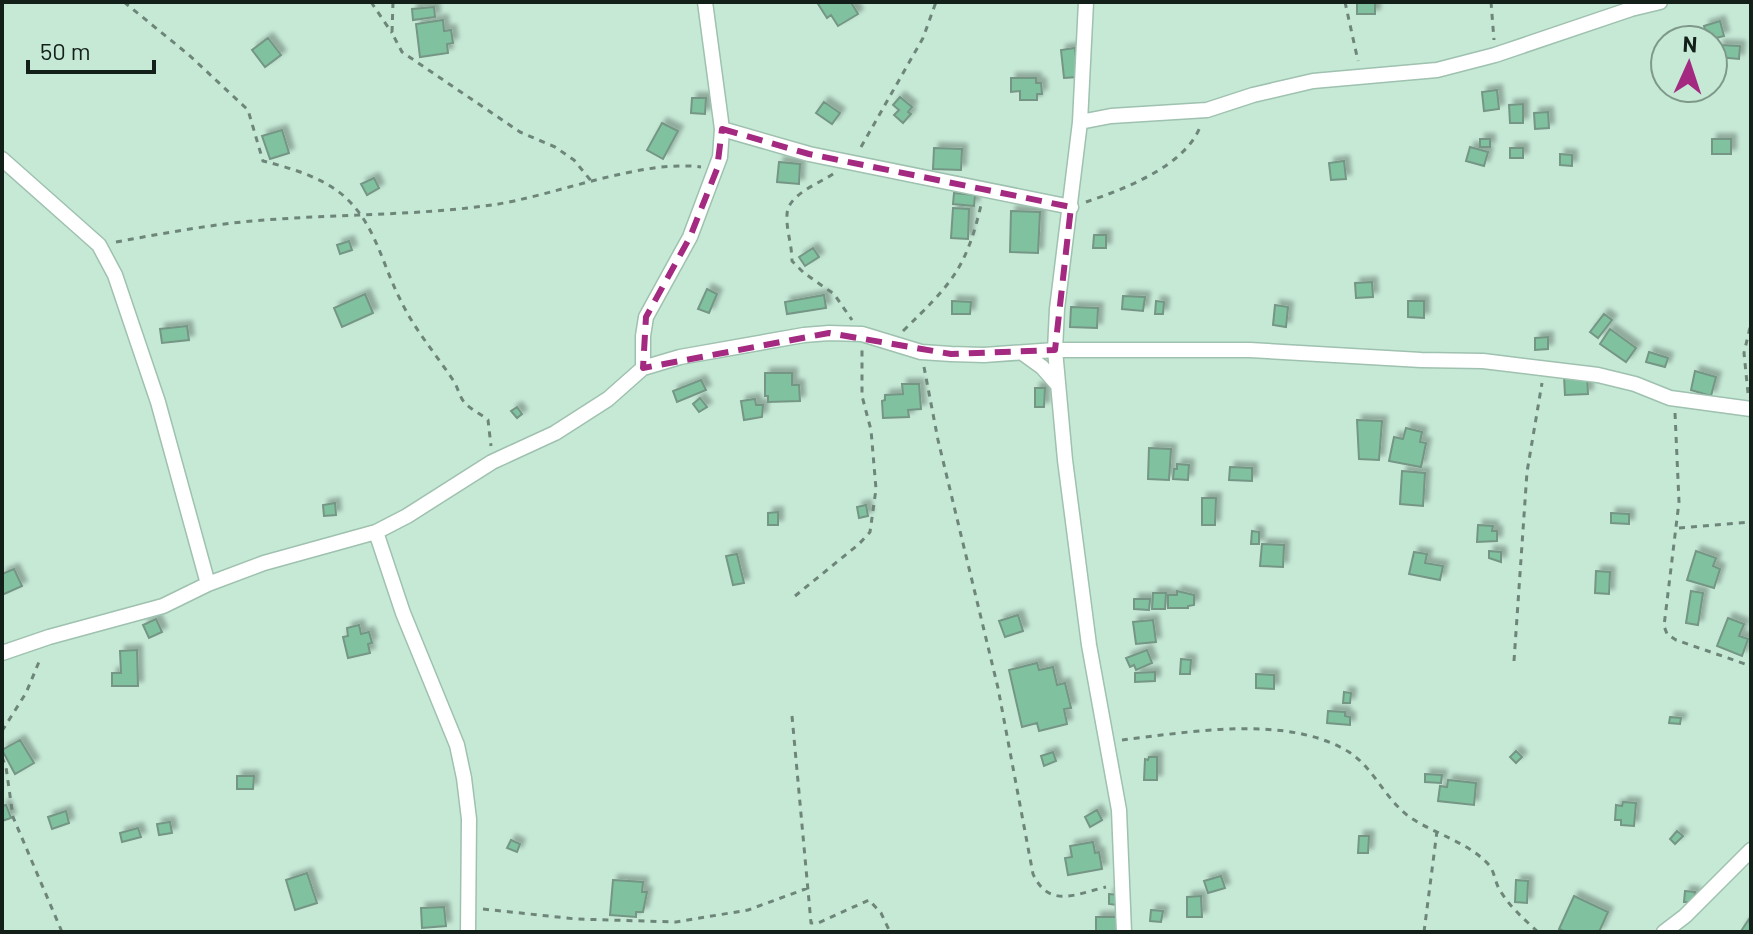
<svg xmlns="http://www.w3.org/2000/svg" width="1753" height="934" viewBox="0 0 1753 934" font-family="Barlow,sans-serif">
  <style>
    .building { fill: #80c1a0; stroke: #759685; stroke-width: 2; filter: url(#shadow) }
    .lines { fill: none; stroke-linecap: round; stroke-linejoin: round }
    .minor-casing { stroke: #9fc1af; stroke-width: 17 }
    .path { stroke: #6e8679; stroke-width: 3; stroke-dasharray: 6 6; stroke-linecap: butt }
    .minor { stroke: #fff; stroke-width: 14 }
    .marked { fill: none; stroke: #a32a80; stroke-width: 6; stroke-dasharray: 16 10; stroke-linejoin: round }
  </style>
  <defs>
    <filter id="shadow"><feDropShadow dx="5" dy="-5" stdDeviation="2" flood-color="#0004"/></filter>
  </defs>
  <rect width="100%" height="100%" fill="#c6e9d6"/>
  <path class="building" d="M820 2H855L852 4 858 14 838 26 831 15 827 18 818 4Z
    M1357 2H1375V14H1357Z
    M434 7 435 17 413 20 412 9Z
    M443 20 444 31 451 30 453 43 447 44 448 53 420 57 416 24Z
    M1720 21 1724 36 1708 40 1704 26Z
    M268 38 281 55 265 67 252 50Z
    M1719 45 1740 46 1739 59 1718 57Z
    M1075 48 1078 77 1064 78 1061 50Z
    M1011 78H1036V83H1041L1042 94H1037V100H1020V91L1011 92Z
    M1497 90 1499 109 1484 111 1482 92Z
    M900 97 912 107 908 112 911 114 903 123 894 115 899 110 893 105Z
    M692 98H706L705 114 691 113Z
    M824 102 840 113 832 124 816 113Z
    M1523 104V123H1510L1509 105Z
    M1548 112 1549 128 1535 129 1534 113Z
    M662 123 678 131 663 159 647 150Z
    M282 130 289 153 270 159 262 136Z
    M1480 139H1490V147H1480Z
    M1712 139H1731V154H1712Z
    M1470 147 1488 152 1484 166 1466 161Z
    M934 148 962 149 961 170 933 169Z
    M1510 148H1523V158H1510Z
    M1560 154 1572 155V166L1560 165Z
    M1344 161 1346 179 1331 180 1329 163Z
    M779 162 800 164 799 184 777 182Z
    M374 178 379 188 367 195 361 184Z
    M954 193 975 195 974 206 953 204Z
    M953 208 969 209 968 239 951 238Z
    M1011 211 1040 212 1038 253 1010 252Z
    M1094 235H1106V248H1093Z
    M349 241 352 250 340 254 337 245Z
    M813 248 819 257 805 266 799 257Z
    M1372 282 1373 297 1356 298 1355 283Z
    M707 289 717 294 709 313 698 309Z
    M365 294 373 313 342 327 334 308Z
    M824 295 826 308 787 314 785 302Z
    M1123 296 1145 297 1143 311 1122 309Z
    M952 301 971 302 970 314H952Z
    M1156 301 1164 302 1163 314H1155Z
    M1408 301H1424V318L1408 317Z
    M1275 305 1288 307 1286 327 1273 325Z
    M1071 307 1098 308 1097 328 1070 327Z
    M1604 314 1612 320 1598 338 1590 332Z
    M187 326 189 340 162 343 160 329Z
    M1610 329 1636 348 1626 362 1600 344Z
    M1548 337V349L1535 350V338Z
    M1649 352 1668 358 1665 367 1646 362Z
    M1695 371 1716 377 1711 396 1691 390Z
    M765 373H792V385H799L800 401 768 402V396H765Z
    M1587 375 1588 394 1565 395 1564 376Z
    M701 380 706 390 677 402 673 391Z
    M902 384H919L921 409 908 410 909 417 883 418 882 401 885 400V395L903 394Z
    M1035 388H1045L1044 407H1035Z
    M700 398 707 407 699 412 693 404Z
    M755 399 756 405H763L762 417 744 420 741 401Z
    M517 407 522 414 517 418 511 411Z
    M1357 420 1382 421 1379 460 1359 459Z
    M1406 428 1422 432 1420 442 1426 443 1421 467 1389 461 1394 437 1403 439Z
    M1149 448 1171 449 1169 480 1148 479Z
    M1177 464 1189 465 1188 480 1173 479 1174 469H1177Z
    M1230 467 1252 468V481L1229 480Z
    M1402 471 1425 473 1423 506 1400 504Z
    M1202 498H1216L1215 525H1202Z
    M335 503 336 515 324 516 323 505Z
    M866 505 868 516 859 518 857 507Z
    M778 512V525H768V513Z
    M1611 513 1629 514V524L1611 523Z
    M1478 525 1493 526 1492 531H1497V541L1477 542Z
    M1252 531 1259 532V544H1251Z
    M1262 544 1284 545 1283 567 1260 566Z
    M1489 551 1501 552V562L1489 558Z
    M1696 551 1716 558 1713 566 1720 569 1714 588 1687 580Z
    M1414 552 1427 554 1425 563 1443 566 1440 580 1409 574Z
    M737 554 744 583 733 585 726 556Z
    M14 569 22 586 2 595V574Z
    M1596 571 1610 572 1609 594 1595 593Z
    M1177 591 1194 595V605L1188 606V608H1168V595H1177Z
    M1691 591 1703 593 1698 625 1686 623Z
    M1153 593H1166L1165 609H1152Z
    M1134 599H1150L1149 610 1134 609Z
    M1018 615 1023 631 1005 637 999 621Z
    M1728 618 1744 624 1739 636 1748 639 1742 656 1717 646Z
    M156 619 162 632 149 638 143 625Z
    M1153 620 1156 642 1136 644 1133 622Z
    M359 625 361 634 369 632 372 643 368 644 370 653 348 658 343 637 348 636 347 628Z
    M137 650 138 686H112V673H121L120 651Z
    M1147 650 1152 663 1136 670 1134 665 1130 667 1126 658Z
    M1181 659 1191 660 1190 674H1180Z
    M1037 663 1039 670 1053 667 1057 685 1065 683 1071 708 1064 709 1067 724 1039 731 1037 723 1022 727 1009 670Z
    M1155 672V681L1135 682V673Z
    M1256 674 1274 675V689L1256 688Z
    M1344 692 1351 693 1350 703H1343Z
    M1328 711 1345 712V716L1350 717V725L1327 723Z
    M1670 717 1681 718 1680 724 1669 723Z
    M20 740 34 763 15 774 2 750Z
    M1516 751 1522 757 1516 763 1510 757Z
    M1053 752 1056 761 1044 766 1041 756Z
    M1149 757H1157V780H1144L1145 759 1148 760Z
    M1425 774 1442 775 1441 783 1425 782Z
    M237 776H254L253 789H237Z
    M1448 780 1476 783 1474 805 1438 801 1440 786 1447 787Z
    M1623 802 1636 803 1634 826 1621 825V820H1615L1616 805 1622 806Z
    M6 805 11 818 2 821V806Z
    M1097 810 1102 820 1090 827 1085 817Z
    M66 811 69 823 52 829 48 817Z
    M170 822 172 833 159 835 157 824Z
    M138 828 141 837 122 842 120 833Z
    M1677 831 1683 836 1675 844 1670 839Z
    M1359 836H1369L1368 853H1358Z
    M511 840 520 844 517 852 507 848Z
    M1093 842 1095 853 1099 852 1102 869 1068 875 1065 858 1072 857 1070 846Z
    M307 873 317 903 295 910 286 880Z
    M1221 876 1225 888 1208 893 1204 881Z
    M613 880 643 882 642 892H647L643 912H636V917L610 915Z
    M1516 880 1528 881 1527 903 1515 902Z
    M1685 891 1695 892 1694 902H1684Z
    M1109 894 1119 895 1116 905 1109 904Z
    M1201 896 1202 917H1187V897Z
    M1574 896 1608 912 1599 932H1566L1559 929Z
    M444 907 446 926 422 928 421 908Z
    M1151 910 1163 911 1161 922 1150 921Z
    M1096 917H1122V932H1096Z
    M1749 919 1751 932H1743L1741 931Z"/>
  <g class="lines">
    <g class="minor-casing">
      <path id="minor" d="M1086 2 1080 122 1057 309 1055 350 1065 460 1089 645 1119 810 1124 932
        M1080 122 1111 116 1207 110 1253 95 1313 81 1437 70 1495 55 1631 9 1660 2
        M722 129 809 154 1071 207
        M2 159 99 245 115 275 158 402 208 584
        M1024 354 1042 367 1057 384
        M643 368 680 357 804 335 829 333 862 334 921 352 951 354 984 355 1055 350H1250L1421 360 1483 361 1598 375 1635 384 1670 398 1751 409
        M376 532 403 613 457 745 464 778 469 819 468 932
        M2 653 49 637 163 606 208 584 264 563 376 532 407 516 492 462 555 433 608 399 643 368V336L646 317 690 237 720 157 722 129 705 2
        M1664 932 1685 916 1751 850"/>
    </g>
    <path class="path" d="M124 2 189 55 248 110 263 161C291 168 325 178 346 198 376 226 382 264 400 299 414 329 435 353 453 380 458 387 459 396 464 402 470 409 481 414 488 420L491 446
      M371 2 392 33
      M393 2 392 33 402 52 520 132 555 147 574 160 592 182
      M1345 2 1358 61
      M1491 2 1494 40
      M861 147 923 38 936 2
      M833 174C818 184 787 195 787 215 786 229 792 245 792 261L804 273 834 294 852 320
      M1086 202C1124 189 1184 167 1200 127
      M116 242C170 232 224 222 279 219 350 214 421 215 492 205 554 196 641 159 701 167
      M903 331C950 285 966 270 981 205
      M924 367 938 440 998 688 1033 874C1049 909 1076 894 1106 887
      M1748 393 1744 353 1751 323
      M1675 413 1679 502 1664 626 1667 634 1676 640 1751 666
      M1679 528 1751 522
      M795 596 859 544 870 532 876 489 871 430 862 396V348
      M1514 661 1527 472 1542 383
      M792 716 811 923H818L869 900 881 913 890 932
      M2 731 26 693 41 657
      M1122 740C1191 732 1287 714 1349 752 1374 768 1386 801 1411 818 1437 835 1468 842 1489 865 1495 872 1495 884 1501 892 1511 908 1524 919 1538 932
      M2 757 6 767 13 817 62 932
      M483 909 576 919 676 922 748 910 808 888
      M1424 932 1437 831"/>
    <use href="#minor" class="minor"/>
  </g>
  <path class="marked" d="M722 129 809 154 1071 207 1055 350 951 354 829 333 643 368 646 317 690 237 717 169Z"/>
  <rect width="1753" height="934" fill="none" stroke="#132019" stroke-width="8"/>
  <g transform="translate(1689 64) rotate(3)"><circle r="38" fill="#c6e9d6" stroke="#7e998a" stroke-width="2"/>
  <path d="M0-6L14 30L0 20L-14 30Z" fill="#a32a80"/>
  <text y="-12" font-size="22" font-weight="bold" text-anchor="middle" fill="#132019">N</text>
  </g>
  <path d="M28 60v12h126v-12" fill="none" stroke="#132019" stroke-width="4"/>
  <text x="40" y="60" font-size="24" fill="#132019" stroke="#c6e9d6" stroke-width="6" paint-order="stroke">50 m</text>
</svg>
